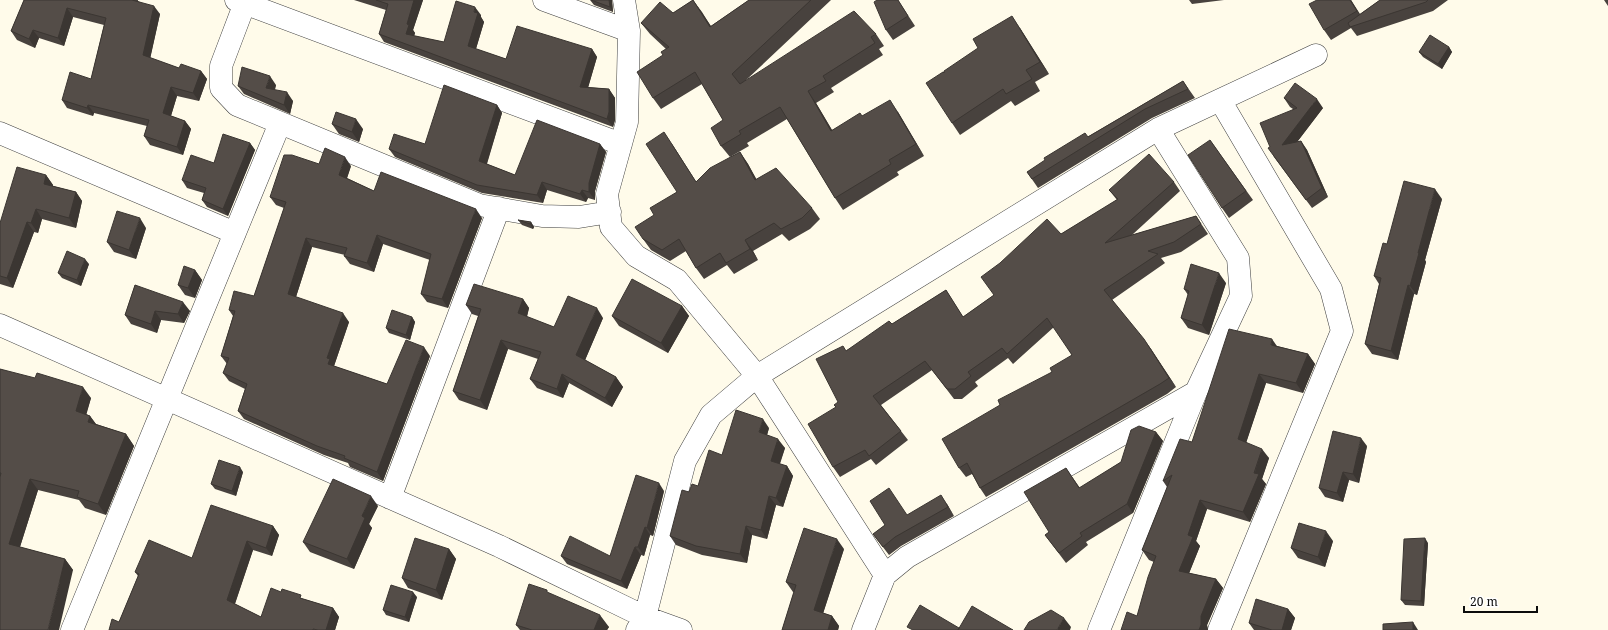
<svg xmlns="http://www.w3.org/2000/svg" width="1608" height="630" viewBox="0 0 1608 630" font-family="'Noto Serif',serif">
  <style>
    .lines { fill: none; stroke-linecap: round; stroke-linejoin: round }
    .street-casing { stroke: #3f3f3f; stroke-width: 23 }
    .street { stroke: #fff; stroke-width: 22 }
    .wall { fill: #48423e }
    .shaded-wall { fill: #3b3632 }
    .building { fill: #544d48; stroke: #3b3632 }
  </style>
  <rect width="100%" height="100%" fill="#fffbea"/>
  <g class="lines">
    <g class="street-casing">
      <path id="street" d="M236 0 621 144
        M246 0 221 66V88L237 105 479 205 542 216 579 217 610 212
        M544 0 629 31
        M624 0 629 31 627 122 607 194 611 227 636 256 677 280 757 376 885 575
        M0 133 235 233
        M0 325 499 546 645 617 681 630
        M390 498 499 208
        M72 630 280 123
        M637 630 645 617 685 461 711 415 757 376 1158 129 1316 55
        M863 630 885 575 907 557 1196 392
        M1099 630 1196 392 1241 296 1238 258 1158 129
        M1219 630 1342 331 1331 289 1220 100"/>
    </g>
    <use href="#street" class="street"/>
  </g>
  <path class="wall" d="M24 0H138V1L160 14 150 58 179 68 201 71 207 79 199 101 177 96 171 116 185 121 191 129 183 155 150 145 144 136 147 126 94 113 93 116 67 108 62 100 91 79 104 25 73 17 64 46 39 38 35 48 17 40 11 31Z
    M354 0H423L413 30 415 33 414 36 444 42 481 15V17L484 22 476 49 506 59 592 49 597 57 588 87 609 89 615 98V120L613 127 384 42 379 34 386 10Z
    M590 0H612L613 12 594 5Z
    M693 0 711 26 749 0H831L744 82 876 34 884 46 879 49 883 55 831 88 834 92 816 103 832 130 862 116 898 112 924 156 897 172 899 175 843 210 835 198 787 119 747 143 749 146 730 157 721 146 723 120 702 84 661 109 653 98 663 55 666 49 650 34 641 23 673 13Z
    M877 0H898L915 26 893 40 886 30Z
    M1189 0H1224L1192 4Z
    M1351 0 1360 14 1380 0H1448L1433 11 1357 36 1351 28 1331 40 1324 30Z
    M1604 0H1608V6Z
    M1020 28 1049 74 1035 82 1040 91 1015 106 1011 101 960 135 952 123Z
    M1449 47 1452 52 1442 69 1423 57 1419 52Z
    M1183 81 1195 98 1152 118 1038 188 1027 172Z
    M276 85 275 90 293 101 290 114 244 94 238 86Z
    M1284 98 1323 108 1297 142 1301 141 1307 150 1328 197 1312 208 1274 157 1270 147 1293 109 1290 107Z
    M497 105 502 113 487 164 515 175 600 144 606 152 595 191V200L588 198 586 202 547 190 543 203 482 193 395 157 389 149 425 144Z
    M332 124 363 129 359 142 339 134Z
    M1210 140 1253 200 1229 218 1222 208Z
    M250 143 255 150 228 216 207 207 202 200 204 193 187 188 182 180Z
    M672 144 696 182 740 152 748 164 756 179 812 208 820 219 810 229 789 241 782 234 753 251 758 260 734 274 727 265 704 279 696 268 686 251 670 261 651 250 643 239 677 192Z
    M351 166 347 178 374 191 482 218 448 308 427 302 421 294 430 260 383 244 374 272 350 264 344 256 345 255 312 247 296 297 349 322 334 366 387 384 430 356 383 481 350 467 348 463 324 455 244 419 238 411 245 389 229 381 223 373 227 364 221 356 233 316 229 310 254 296 284 208 276 205 270 197Z
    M46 175 53 185V186L76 192 82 201 76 228 42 219 38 233 34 232 13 288 0 284V223Z
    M1174 182 1180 191 1132 235 1196 216 1208 234 1181 252 1161 258 1165 263 1112 300 1151 349 1176 387 1167 394 986 497 980 488 972 474 966 477 959 468 1000 405 1052 372 1072 355 1054 327 1013 364 1008 358 975 382 978 386 962 399H954L932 370 881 405 901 431 908 440 876 465 871 459 840 477 833 467 836 407 838 402 847 350 892 324 946 290 963 317 994 295 1061 234 1117 200 1109 190Z
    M1442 199 1425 260 1426 262 1417 295 1414 294 1398 360 1372 354 1365 344 1379 284 1374 276 1387 244Z
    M518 220 531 222 534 227 533 229 522 225Z
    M146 228 136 259 114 252 107 242Z
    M89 264 81 286 62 278 58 273Z
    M195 270 202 280 195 298 185 295 178 285Z
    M1226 283 1209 335 1188 328 1181 318 1188 295 1184 289Z
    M135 285 190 311 184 323 161 320 157 333 131 324 125 315Z
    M523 299 529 308 527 317 554 327 603 318 585 360 616 377 623 387 612 407 569 383 563 398 537 388 530 379 538 359 508 349 487 410 459 400 453 391 478 316 472 314 466 305Z
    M682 306 689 316 668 353 619 326 612 316Z
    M412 317 415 322 410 340 389 333 386 328Z
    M1277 346 1308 354 1315 364 1303 393 1266 383 1246 443 1269 458 1262 479 1266 484 1250 522 1207 509 1196 541 1200 546 1189 573 1216 579 1223 588 1207 625 1208 630H1121L1137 616 1154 562 1149 560 1142 550 1167 487 1163 481 1192 442Z
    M0 369 91 398 86 414 90 416 96 424 126 434 134 446 106 515 85 508 79 500 38 490 20 547 65 559 73 570 0 630Z
    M769 428 767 435 785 448 780 464 787 466 793 476 783 507 776 505 767 539 752 535 747 563 702 555 676 545 670 536 689 492 698 486 722 455Z
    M1156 432 1163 441 1133 513 1086 542 1088 545 1066 563 1045 535 1049 532 1066 468 1080 488 1121 462Z
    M1367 446 1359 483 1349 480 1343 502 1325 497 1319 488Z
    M243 472 236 496 215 489 211 484Z
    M664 491 653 536 650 535 644 556 641 555 627 589 567 564 561 556H610Z
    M947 504 954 516 901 546 889 555 873 534 885 525 907 515Z
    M378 506 369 524 372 528 354 569 310 552 303 542Z
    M273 526 279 535 272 556 253 550 235 604 261 617 281 592 333 608 339 617 335 630H109L119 622 138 576 135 572 192 558Z
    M1333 541 1325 567 1298 558 1291 548Z
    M1428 543 1424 606 1405 605 1401 600Z
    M449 549 456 559 442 600 408 588 402 578Z
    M844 549 823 613 832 616 839 626 838 630H782L794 592H793L786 582Z
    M549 593 609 627 607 630H520L516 625Z
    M417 597 409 622 386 615 383 610Z
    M1288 609 1295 618 1291 630H1254L1249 623Z"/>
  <path class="shaded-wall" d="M414 0H423L413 30 415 33 412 42 406 34 407 24Z
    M609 0H612L613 12 610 7Z
    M693 0 702 12 718 38 710 27Z
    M1350 0H1351L1363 20 1357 11Z
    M154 6 160 14 149 64 143 55Z
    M475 7 481 15V17L484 22 474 55 468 46 474 12Z
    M67 8 73 17 64 46 58 38Z
    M1012 16 1020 28 1049 74 1040 62Z
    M33 30 39 38 35 48 29 39Z
    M1449 47 1452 52 1442 69 1438 64Z
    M592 49 597 57 586 95 580 87Z
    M201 71 207 79 199 101 193 93Z
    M270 76 276 85 272 97 266 88Z
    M171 87 177 96 169 122 163 113Z
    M609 89 615 98V120L613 127 607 119Z
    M808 91 816 103 839 142 831 131Z
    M287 92 293 101 290 114 284 105Z
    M1317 99 1323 108 1288 154 1282 145Z
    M890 100 898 112 924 156 916 144Z
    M88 105 94 113 93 116 87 108Z
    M497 105 502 113 485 169 479 161Z
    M356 119 363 129 359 142 352 132Z
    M185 121 191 129 183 155 177 147Z
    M664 132 672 144 704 194 696 182Z
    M1301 141 1307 150 1328 197 1322 188Z
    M250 143 255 150 228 216 223 209Z
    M600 144 606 152 595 191V200L589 192V183Z
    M740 152 748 164 763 191 755 180Z
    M345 157 351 166 345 184 339 175Z
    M46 175 53 185 50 193 44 184Z
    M542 182 547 190 543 203 537 195Z
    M1435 189 1442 199 1425 260 1426 262 1417 295 1410 286 1418 253Z
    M582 190 588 198 586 202 580 194Z
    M76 192 82 201 76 228 69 218Z
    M36 209 42 219 38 233 31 223Z
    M476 209 482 218 448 308 442 299Z
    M140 218 146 228 136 259 129 250Z
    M27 222 34 232 13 288 7 278Z
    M531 222 534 227 533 229 530 224Z
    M377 235 383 244 374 272 367 263Z
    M306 238 312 247 294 303 288 294Z
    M745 240 753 251 758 260 750 249Z
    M85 259 89 264 81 286 77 280Z
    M195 270 202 280 195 298 188 288Z
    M1219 273 1226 283 1209 335 1202 325Z
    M1408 285 1414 294 1398 360 1391 351Z
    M523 299 529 308 525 323 518 313Z
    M183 302 190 311 184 323 178 314Z
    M682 306 689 316 668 353 661 343Z
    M597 308 603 318 583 365 576 355Z
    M155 311 161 320 157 333 151 324Z
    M343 313 349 322 334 366 328 364 327 358Z
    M412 317 415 322 410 340 406 335Z
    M1144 339 1151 349 1176 387 1169 378Z
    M1272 339 1279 349 1271 345Z
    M501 340 508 349 487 410 480 400Z
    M424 347 430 356 383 481 377 472Z
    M1308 354 1315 364 1303 393 1296 383Z
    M562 374 569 383 563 398 557 389Z
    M1259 374 1266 383 1244 449 1238 439Z
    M616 377 623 387 612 407 605 398Z
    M83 387 91 398 84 423 76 411Z
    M90 416 98 427 88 422Z
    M763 419 769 428 765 442 759 432Z
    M1156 432 1163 441 1133 513 1127 504Z
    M126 434 134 446 106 515 98 504Z
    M1361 438 1367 446 1359 483 1353 474Z
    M778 439 785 448 777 471 771 461Z
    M1262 449 1269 458 1262 479 1266 484 1250 522 1243 512Z
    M787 466 793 476 783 507 776 498Z
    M240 467 243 472 236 496 232 491Z
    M1343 472 1349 480 1343 502 1337 493Z
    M30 479 38 490 17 556 9 544Z
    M659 483 664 491 653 536 647 528Z
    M941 495 947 504 954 516 948 507Z
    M371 496 378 506 369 524 372 528 354 569 347 559 362 516Z
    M769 496 776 505 767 539 761 530Z
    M1200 500 1207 509 1196 541 1200 546 1186 581 1179 571 1188 535Z
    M273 526 279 535 272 556 266 548Z
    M746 526 752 535 747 563 740 554Z
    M645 527 650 535 644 556 638 547Z
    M1326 531 1333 541 1325 567 1318 557Z
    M1425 538 1428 543 1424 606 1421 601Z
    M837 539 844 549 821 620 814 610Z
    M247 541 253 550 233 609 227 600Z
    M635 547 641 555 627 589 621 581Z
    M449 549 456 559 442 600 436 590Z
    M65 559 73 570 59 630H48Z
    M1216 579 1223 588 1207 625 1208 630H1199L1201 616Z
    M413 592 417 597 409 622 405 617Z
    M333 608 339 617 335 630H326Z
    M1288 609 1295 618 1291 630H1282Z
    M600 615 609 627 607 630H594Z
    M832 616 839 626 838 630H828Z
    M1064 618 1071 627 1070 630H1057Z
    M1413 622 1418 630H1413Z"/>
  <path class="building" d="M24 0H132L154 6 143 55 179 68 181 64 201 71 193 93 171 87 163 113 185 121 177 147 144 136 149 120 88 105 87 108 62 100 70 72 91 79 106 18 67 8 58 38 33 30 29 39 11 31Z
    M376 0H414L407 24 409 25 406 34 444 42 456 1 475 7 474 12 478 13 468 46 506 59 517 26 592 49 580 87 609 89V112L607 119 379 34 388 4Z
    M591 0H609L610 7Z
    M693 0 710 27 749 0H811L732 74 740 84 854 11 876 34 871 37 875 43 823 76 826 81 808 91 831 131 860 113 862 116 890 100 916 144 889 160 891 164 835 198 780 107 739 131 741 134 721 146 711 128 723 120 695 72 653 98 637 72 663 55 661 52 669 47 641 23 660 2 673 13Z
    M877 0H898L908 16 886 30 874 2Z
    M1317 0H1350L1357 11 1324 30 1309 4Z
    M1380 0H1428L1426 2 1350 27 1348 23Z
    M1012 16 1040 62 1026 70 1032 79 1006 94 1003 89 952 123 926 83 943 72 944 73V71L978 48 973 39Z
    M1430 35 1449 47 1438 64 1419 52Z
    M242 67 270 76 266 88 287 92 284 105 238 86Z
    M1183 81 1188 89 1145 109 1032 179 1027 172 1045 160 1044 158 1085 133 1088 137Z
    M1295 83 1317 99 1282 145 1301 141 1322 188 1306 200 1268 148 1270 147 1260 123 1297 108 1284 98Z
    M444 85 497 105 479 161 515 175 537 120 600 144 589 183V192L582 190 580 194 542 182 537 195 477 185 389 149 394 134 425 144Z
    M336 112 356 119 352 132 332 124Z
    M664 132 696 182 710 168 740 152 755 180 776 168 812 208 802 218 781 229 774 223 745 240 750 249 726 263 720 253 696 268 679 239 662 250 643 239 635 227 654 215 650 208 677 192 646 144Z
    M223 134 250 143 223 209 202 200 206 188 182 180 191 155 214 163Z
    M1210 140 1246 191 1222 208 1188 155Z
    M325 148 345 157 339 175 374 191 381 172 476 209 442 299 421 294 431 254 377 235 367 263 344 256 347 248 306 238 288 294 343 313 327 358 330 359 328 364 387 384 406 340 424 347 377 472 344 458 345 456 317 446 238 411 247 384 223 373 229 358 221 356 235 311 229 310 234 291 254 296 286 202 270 197 284 155H292L319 164Z
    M1149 154 1174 182 1105 243 1196 216 1201 224 1174 242 1148 251 1158 254 1104 290 1144 339 1169 378 1160 384 980 488 967 463 959 468 942 439 1000 405 998 400 1052 372 1050 368 1072 355 1047 318 1007 354 1002 348 968 372 971 376 955 389H947L925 361 873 396 901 431 869 456 865 450 833 467 808 424 836 407 834 405 838 402 816 359 843 346 846 351 889 321 892 324 946 290 963 317 994 295 981 277 1000 263 1047 219 1061 234 1118 199 1109 190Z
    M17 167 46 175 44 184 76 192 69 218 36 209 31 223 27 222 7 278 0 276V223Z
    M1404 181 1435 189 1418 253H1419L1410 286 1408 285 1391 351 1365 344 1381 278 1374 276 1383 243 1387 244Z
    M117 211 140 218 129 250 107 242Z
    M518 220 531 222 530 224Z
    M67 251 85 259 77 280 58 273Z
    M1191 264 1219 273 1202 325 1181 318 1189 291 1184 289Z
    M184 266 195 270 188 288 178 285Z
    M632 279 682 306 661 343 612 316Z
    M474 284 523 299 518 313 554 327 568 296 597 308 576 355 616 377 605 398 562 374 557 389 530 379 541 352 501 340 480 400 453 391 481 309 466 305Z
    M135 285 183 302 178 314 155 311 151 324 125 315Z
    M392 310 412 317 406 335 386 328Z
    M1229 329 1272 339 1271 345 1308 354 1296 383 1259 374 1238 439 1262 449 1254 473 1259 474 1243 512 1200 500 1188 535 1193 537 1179 571 1216 579 1201 616V625L1199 630H1121L1127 612 1137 616 1148 577 1156 556 1142 550 1172 475 1163 481 1180 439 1192 442Z
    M0 369 35 378 37 373 83 387 76 411 90 416 88 422 126 434 98 504 77 497 79 491 30 479 9 544 65 559 48 630H0V477L1 473H0Z
    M736 410 763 419 759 432 778 439 771 461 787 466 776 498 769 496 761 530 746 526 740 554 696 546 670 536 682 490 689 492 692 484 698 486 709 450 722 455Z
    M1139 426 1156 432 1127 504 1080 533 1082 536 1059 553 1045 535 1049 532 1024 492 1066 468 1079 488 1121 462 1131 430Z
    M1333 431 1361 438 1353 474 1343 472 1337 493 1319 488Z
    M219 460 240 467 232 491 211 484Z
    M636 475 659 483 647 528 645 527 638 547H635L621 581 561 556 570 536 610 556Z
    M333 479 371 496 362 516 365 518 347 559 303 542Z
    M889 488 907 515 941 495 948 507 895 537 883 547 873 534 885 525 870 501Z
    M211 505 273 526 266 548 247 541 227 600 261 617 271 588 281 592 282 589 301 595 300 598 333 608 326 630H318L313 629V630H109L112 619 119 622 139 574 135 572 149 540 192 558Z
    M1299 523 1326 531 1318 557 1291 548Z
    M804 528 837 539 814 610 832 616 828 630H782L796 585 786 582Z
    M415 538 449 549 436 590 402 578Z
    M1425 538 1421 601 1401 600 1404 539Z
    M529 584 547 590V592L600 615 594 630H532L516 625Z
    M391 585 413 592 405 617 383 610Z
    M1256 599 1288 609 1282 630H1272L1249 623Z
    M920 605 959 628 958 630H913L907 627Z
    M972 606 1013 630H958Z
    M1051 610 1064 618 1057 630H1024L1029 622Z
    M1413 622V630H1383V624Z"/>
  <path d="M1464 606v6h73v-6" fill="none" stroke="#0c0c0c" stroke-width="2"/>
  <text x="1470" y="606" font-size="12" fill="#0c0c0c" stroke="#ffffff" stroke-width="3" paint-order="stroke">20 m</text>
</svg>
